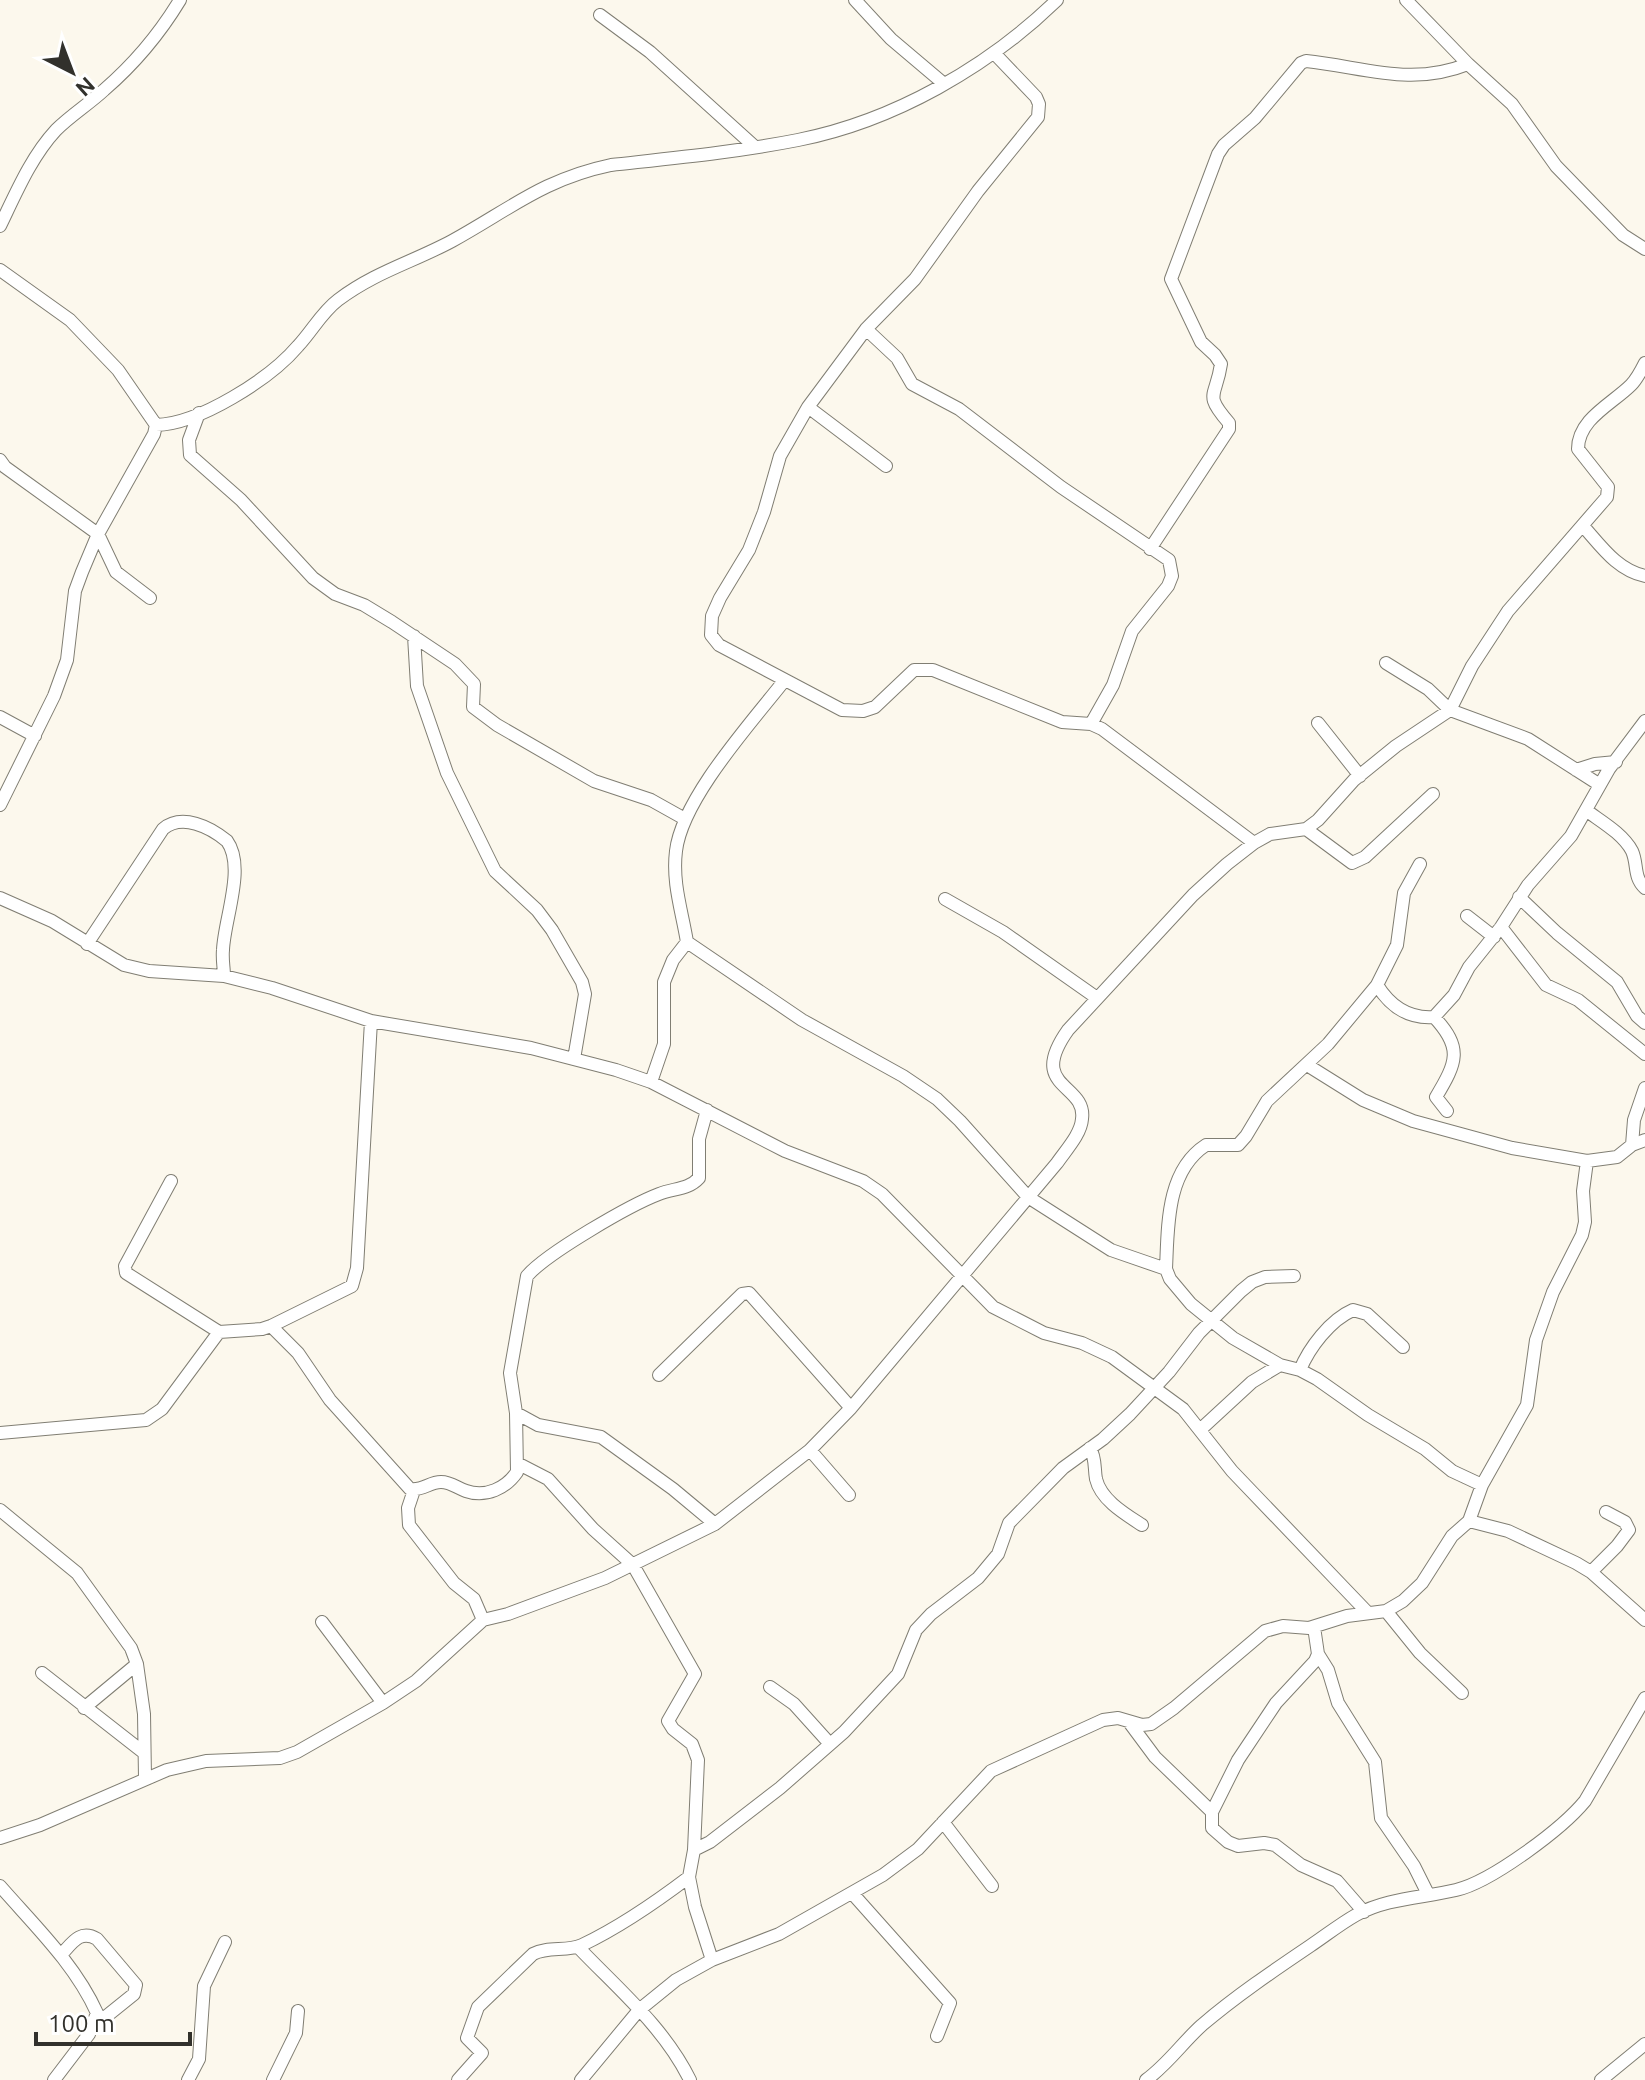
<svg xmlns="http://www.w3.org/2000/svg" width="1645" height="2080" viewBox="0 0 1645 2080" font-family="Ubuntu,sans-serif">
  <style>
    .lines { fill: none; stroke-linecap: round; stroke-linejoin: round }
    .minor-casing { stroke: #807e73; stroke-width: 14 }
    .minor { stroke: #fff; stroke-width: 12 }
  </style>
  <rect width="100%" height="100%" fill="#fcf8ed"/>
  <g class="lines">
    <g class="minor-casing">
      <path id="minor" d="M855 0 891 39 943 83
        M1406 0 1468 64 1512 104 1556 166 1623 235 1645 249
        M600 15 650 52 755 147
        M994 53 1036 97 1039 104 1038 117 978 191 915 279 866 329 808 407 780 456 764 512 749 550 720 598 712 616 711 635 719 645 842 710 863 711 875 707 914 670H933L1062 722 1091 724 1102 729 1254 843
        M0 226C16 193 31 157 56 130 71 115 89 104 104 90 133 65 160 33 180 0
        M0 270 70 320 118 370 156 425 154 434 98 534 82 572 75 591 67 660 54 696 0 805
        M866 329 897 358 912 384 959 409 1061 487 1169 560 1172 576 1168 586 1132 631 1113 685 1091 724
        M808 407 886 466
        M199 413 189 440 190 455 241 500 313 578 335 594 364 605 392 622 455 664 474 684 473 707 497 725 594 781 651 800 685 819
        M156 425C199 424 270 379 298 346 312 331 322 312 338 300 375 272 413 262 452 241 510 209 544 179 611 165 674 158 737 152 798 140 894 121 988 67 1057 0
        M0 460 5 467 98 534 116 572 150 598
        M1583 526C1601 546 1617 570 1645 576
        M1150 549 1229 429V423C1203 393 1216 398 1221 364L1215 355 1201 342 1171 279 1218 154 1224 145 1255 118 1301 63 1306 61C1364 67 1411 87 1468 64
        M414 636 417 686 447 773 495 871 537 910 552 930 582 982 585 994 574 1059
        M1386 663 1428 689 1450 710 1528 739 1600 785
        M0 717 35 736
        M1318 723 1360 776
        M1576 770 1595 764 1616 762
        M1587 811C1602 822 1623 834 1632 851 1638 864 1633 877 1645 888
        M1306 829 1352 863 1365 857 1433 794
        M1420 864 1404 893 1397 945 1377 985 1328 1044 1267 1101 1246 1136 1238 1145H1206C1166 1171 1168 1226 1166 1269L1170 1279 1191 1304 1233 1338 1280 1365 1300 1370 1317 1379 1368 1415 1425 1449 1452 1471 1482 1485
        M1519 897 1557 933 1617 982 1637 1016 1645 1023
        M0 898 52 921 124 965 149 971 224 976 272 988 371 1021 531 1048 616 1070 651 1082 785 1151 863 1181 882 1194 993 1307 1044 1333 1082 1343 1112 1357 1183 1409 1232 1471 1368 1613
        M945 899 1003 932 1097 998
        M1467 916 1494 937
        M1501 927 1546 985 1578 1000 1645 1054
        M687 942 802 1020 903 1076 937 1099 960 1121 1028 1197 1111 1250 1166 1269
        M87 944 163 829C182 813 210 827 227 841 246 867 224 920 223 950 222 959 224 968 224 976
        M1377 985C1390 1006 1408 1019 1434 1017L1454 995 1469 967 1501 927 1528 885 1571 836 1609 769 1645 721
        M1434 1017C1463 1048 1457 1062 1436 1097L1447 1111
        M651 1082 664 1044V982L673 960 687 942C682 911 672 883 676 851 682 799 751 723 784 681
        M1632 1145 1634 1120 1645 1088
        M1587 1161 1617 1157 1632 1145 1645 1140
        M171 1181 125 1266 126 1273 219 1332
        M271 1326 298 1353 330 1400 410 1489C423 1491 429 1482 441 1482 451 1482 457 1488 466 1491 486 1498 506 1488 517 1472L516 1413 510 1373 527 1276C547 1253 630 1205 659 1194 674 1188 688 1190 699 1178V1139L707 1110
        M1300 1370C1309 1348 1330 1320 1353 1310L1367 1314 1403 1347
        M659 1375 742 1294 749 1293 851 1408
        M516 1413 538 1425 601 1437 673 1489 715 1524
        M1201 1429 1252 1382 1280 1365
        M0 1433 146 1420 162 1409 219 1332 262 1329 271 1326 352 1286 357 1268 371 1021
        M1090 1448C1096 1458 1094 1468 1096 1479 1101 1500 1125 1514 1142 1525
        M810 1450 849 1495
        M517 1463 548 1479 593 1529 633 1565 695 1674 668 1721 673 1729 692 1744 698 1760 694 1850 689 1877 695 1907 712 1960
        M414 1490 408 1508 409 1525 454 1583 474 1599 483 1620
        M0 1510 77 1573 131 1648 137 1664 144 1714 145 1778
        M1469 1521 1508 1531 1576 1563 1591 1572 1645 1620
        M1591 1572 1617 1546 1629 1530 1625 1522 1606 1512
        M1386 1611 1420 1653 1462 1693
        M322 1622 383 1703
        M1318 1654 1328 1670 1338 1703 1375 1762 1381 1818 1414 1866 1428 1894
        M42 1673 143 1752
        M770 1687 794 1704 830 1744
        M84 1708 137 1664
        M1129 1722 1155 1757 1212 1812V1828L1228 1842 1238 1846 1264 1843 1275 1845 1301 1865 1337 1881 1364 1912
        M1212 1812 1238 1760 1276 1703 1315 1661 1318 1654 1314 1627
        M943 1822 992 1886
        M0 1838 40 1825 167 1770 206 1761 280 1758 297 1752 383 1703 416 1681 483 1620 508 1614 605 1578 715 1524 810 1450 851 1408 1057 1163C1066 1150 1081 1134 1082 1119 1087 1083 1026 1089 1068 1030L1193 895 1227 864 1254 843 1270 834 1306 829 1318 820 1354 780 1396 746 1450 710 1472 666 1508 611 1607 497 1608 487 1578 449C1578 419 1612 404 1631 385 1637 379 1641 371 1645 363
        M694 1850 710 1842 780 1788 844 1732 898 1674 916 1630 931 1614 978 1578 998 1554 1009 1523 1063 1468 1103 1439 1130 1414 1169 1372 1199 1333 1241 1291 1252 1282 1265 1277 1294 1276
        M0 1886C34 1925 75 1964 97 2013L89 2034 54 2080
        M852 1893 950 2003 937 2036
        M578 1947C618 1989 664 2027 690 2080
        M61 1955C72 1943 80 1929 97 1939L136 1985 134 1994 93 2027
        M188 2080 199 2059 204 1986 225 1942
        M273 2080 296 2033 298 2011
        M458 2080 482 2053 467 2038 478 2007 533 1954C548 1946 567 1952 582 1945 620 1927 656 1902 689 1877
        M581 2080 639 2010 676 1980 712 1960 779 1934 883 1875 918 1849 991 1771 1103 1720 1118 1718 1142 1725 1151 1724 1174 1708 1265 1631 1283 1626 1309 1628 1347 1616 1386 1611 1403 1601 1422 1583 1452 1536 1469 1521 1482 1485 1527 1405 1536 1340 1553 1292 1582 1235 1585 1222 1583 1191 1587 1161 1512 1148 1413 1121 1363 1100 1307 1065
        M1146 2080C1168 2064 1182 2043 1202 2025 1236 1996 1273 1971 1310 1946 1325 1936 1340 1924 1356 1915 1387 1898 1422 1898 1456 1890 1491 1882 1562 1829 1585 1801L1645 1698
        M1601 2080 1645 2044"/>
    </g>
    <use href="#minor" class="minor"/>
  </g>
  <g transform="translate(72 72) rotate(138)" stroke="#ffffff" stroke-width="6" paint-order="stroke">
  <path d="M0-6L14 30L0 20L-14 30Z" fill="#32312c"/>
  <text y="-12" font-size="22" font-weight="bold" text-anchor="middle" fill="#32312c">N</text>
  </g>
  <path d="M36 2032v12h154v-12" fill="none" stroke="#32312c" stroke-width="4"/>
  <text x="48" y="2032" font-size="24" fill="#32312c" stroke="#ffffff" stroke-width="6" paint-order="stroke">100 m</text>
</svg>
